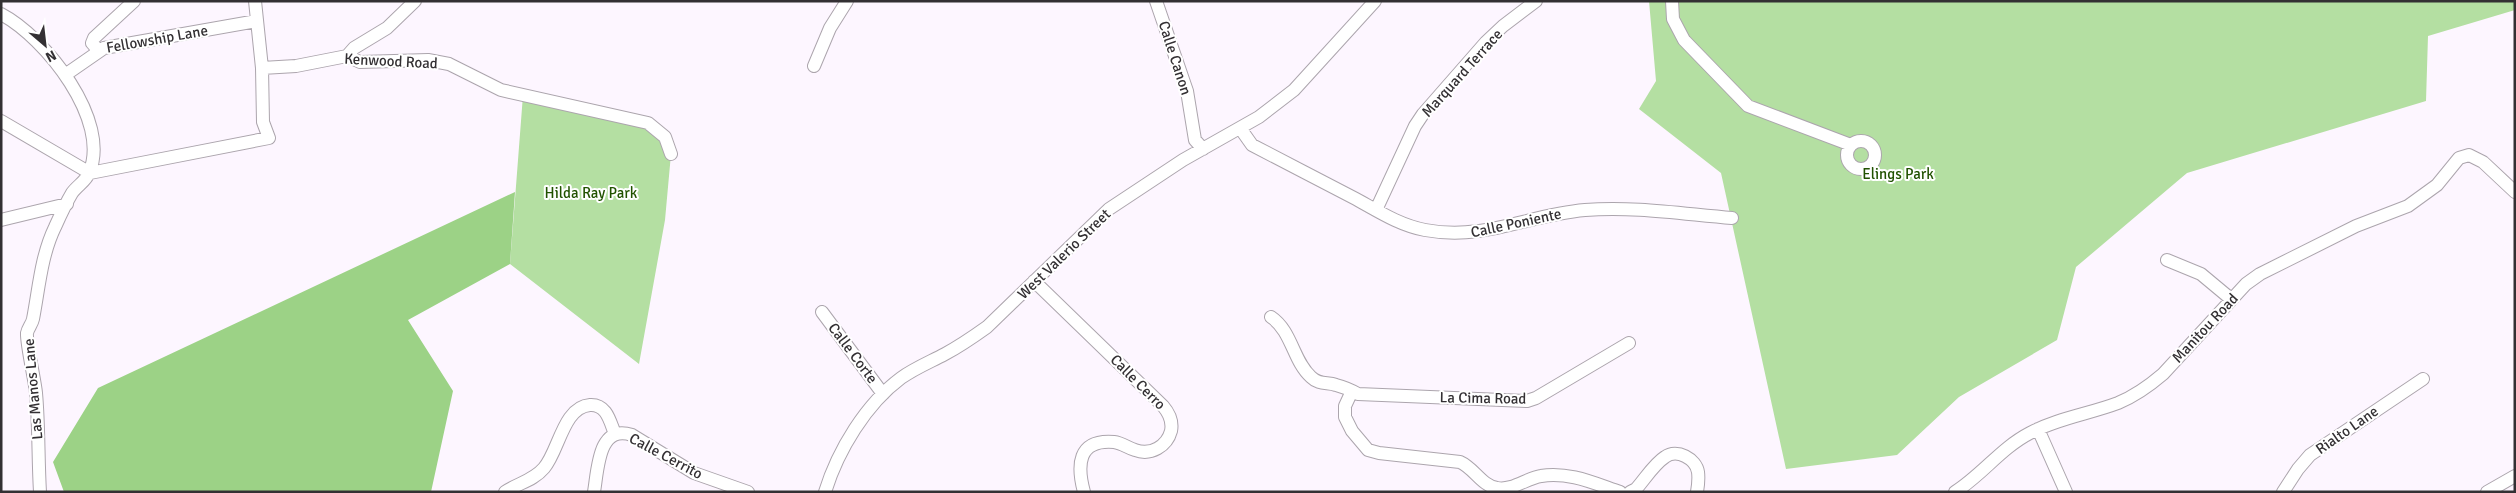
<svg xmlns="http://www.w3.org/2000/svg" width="2516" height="493" viewBox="0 0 2516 493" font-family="Signika,sans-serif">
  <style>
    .green { fill: #b4dfa2 }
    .forest { fill: #9cd286 }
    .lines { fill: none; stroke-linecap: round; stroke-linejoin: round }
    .minor-casing { stroke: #aca5ad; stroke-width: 14 }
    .minor { stroke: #fff; stroke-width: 12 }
    .labels { text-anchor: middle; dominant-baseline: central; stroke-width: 4; stroke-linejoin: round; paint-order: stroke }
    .street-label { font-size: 15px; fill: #333033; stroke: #fff }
    .park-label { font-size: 15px; fill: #215200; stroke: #fff }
  </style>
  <rect width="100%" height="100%" fill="#fdf6ff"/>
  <path class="green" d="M1649 1H2515V10L2428 36 2426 101 2187 173 2076 267 2057 340 1959 397 1897 455 1786 469 1721 173 1639 109 1656 81Z
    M523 95 648 123 671 154 665 220 639 364 510 264Z"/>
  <path class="forest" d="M515 192 510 264 408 320 453 391 431 492H64L53 462 98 388Z"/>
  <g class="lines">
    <g class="minor-casing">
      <path id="minor" d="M1156 1 1187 91 1195 140 1203 149
        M1672 1 1673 19 1684 40 1748 106 1851 145
        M1 14C45 37 112 121 89 173 86 181 77 186 72 193 66 203 60 216 55 227 41 256 39 288 33 319 32 324 28 328 27 333 26 342 35 381 36 393 39 426 38 459 40 492
        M98 50 92 43 94 38 134 1
        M347 56 354 48 387 28 415 1
        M814 66 830 28 847 1
        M262 68 296 66 347 56 360 62 428 60 449 64 501 90 648 123 665 137 671 154
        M65 75 104 48 257 21
        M1 121 90 173 269 138 263 122 262 68 255 1
        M1240 128 1252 145C1287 163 1321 181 1356 199 1378 211 1399 225 1425 230 1485 241 1527 215 1585 210 1633 206 1683 214 1732 218
        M1847 155a14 14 0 1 1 28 0a14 14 0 1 1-28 0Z
        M1376 210 1415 126 1423 114 1486 42 1503 26 1536 1
        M1 220 67 204
        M2167 260 2201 274 2231 299
        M1034 281 1163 406C1169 413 1173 421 1171 431 1167 446 1151 456 1135 450 1128 448 1122 443 1114 442 1077 439 1077 466 1084 492
        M822 312 883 394
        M1271 317C1292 331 1293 361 1311 377 1319 385 1327 382 1336 385 1344 387 1351 390 1358 394L1527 401 1536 398 1629 343
        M1352 391 1345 406V417L1352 431 1368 450 1379 453 1460 462C1474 468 1482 486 1497 488 1512 491 1527 478 1541 476 1568 471 1596 484 1620 492
        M2038 429 2066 492
        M505 492C518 483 533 481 544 468 559 451 563 407 590 405 607 404 610 422 615 434
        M594 492C598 469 598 424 632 435L694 473 748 492
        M825 492C838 450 866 404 901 378 915 368 930 362 945 354 960 346 973 337 987 327L1109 209 1183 160 1259 117 1294 90 1375 1
        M1630 492 1636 489C1645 479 1654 464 1665 457 1677 448 1696 459 1698 472 1699 479 1698 486 1697 492
        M1955 492C1982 475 2001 448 2030 433 2058 418 2089 414 2118 403 2135 396 2149 386 2163 374L2246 284 2260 274 2356 226 2408 206 2437 185 2459 158 2469 155 2483 162 2515 192
        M2283 492 2298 469 2310 455 2423 379
        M2487 492 2515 476"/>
    </g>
    <use href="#minor" class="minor"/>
  </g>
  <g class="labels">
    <g class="street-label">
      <text transform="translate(157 39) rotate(-10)">Fellowship Lane</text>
      <text transform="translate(1175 58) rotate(72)">Calle Canon</text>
      <text transform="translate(391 61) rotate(3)">Kenwood Road</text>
      <text transform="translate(1462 73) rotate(-48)">Marquard Terrace</text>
      <text transform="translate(1516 223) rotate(-12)">Calle Poniente</text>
      <text transform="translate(1064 254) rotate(-44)">West Valerio Street</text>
      <text transform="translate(2205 328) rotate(-47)">Manitou Road</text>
      <text transform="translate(853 353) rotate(53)">Calle Corte</text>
      <text transform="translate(1138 382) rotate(45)">Calle Cerro</text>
      <text transform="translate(33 389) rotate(-95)">Las Manos Lane</text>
      <text transform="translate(1483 398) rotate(1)">La Cima Road</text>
      <text transform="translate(2347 430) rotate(-35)">Rialto Lane</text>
      <text transform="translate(666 456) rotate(28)">Calle Cerrito</text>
    </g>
    <g class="park-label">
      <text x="1898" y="174">Elings Park</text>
      <text x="591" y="193">Hilda Ray Park</text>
    </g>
  </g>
  <rect width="2516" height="493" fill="none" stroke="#333033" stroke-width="5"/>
  <g transform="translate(45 45) rotate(152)" stroke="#ffffff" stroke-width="4" paint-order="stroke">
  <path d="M0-4L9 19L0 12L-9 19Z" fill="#333033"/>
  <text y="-8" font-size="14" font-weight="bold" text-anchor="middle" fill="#333033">N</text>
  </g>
</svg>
